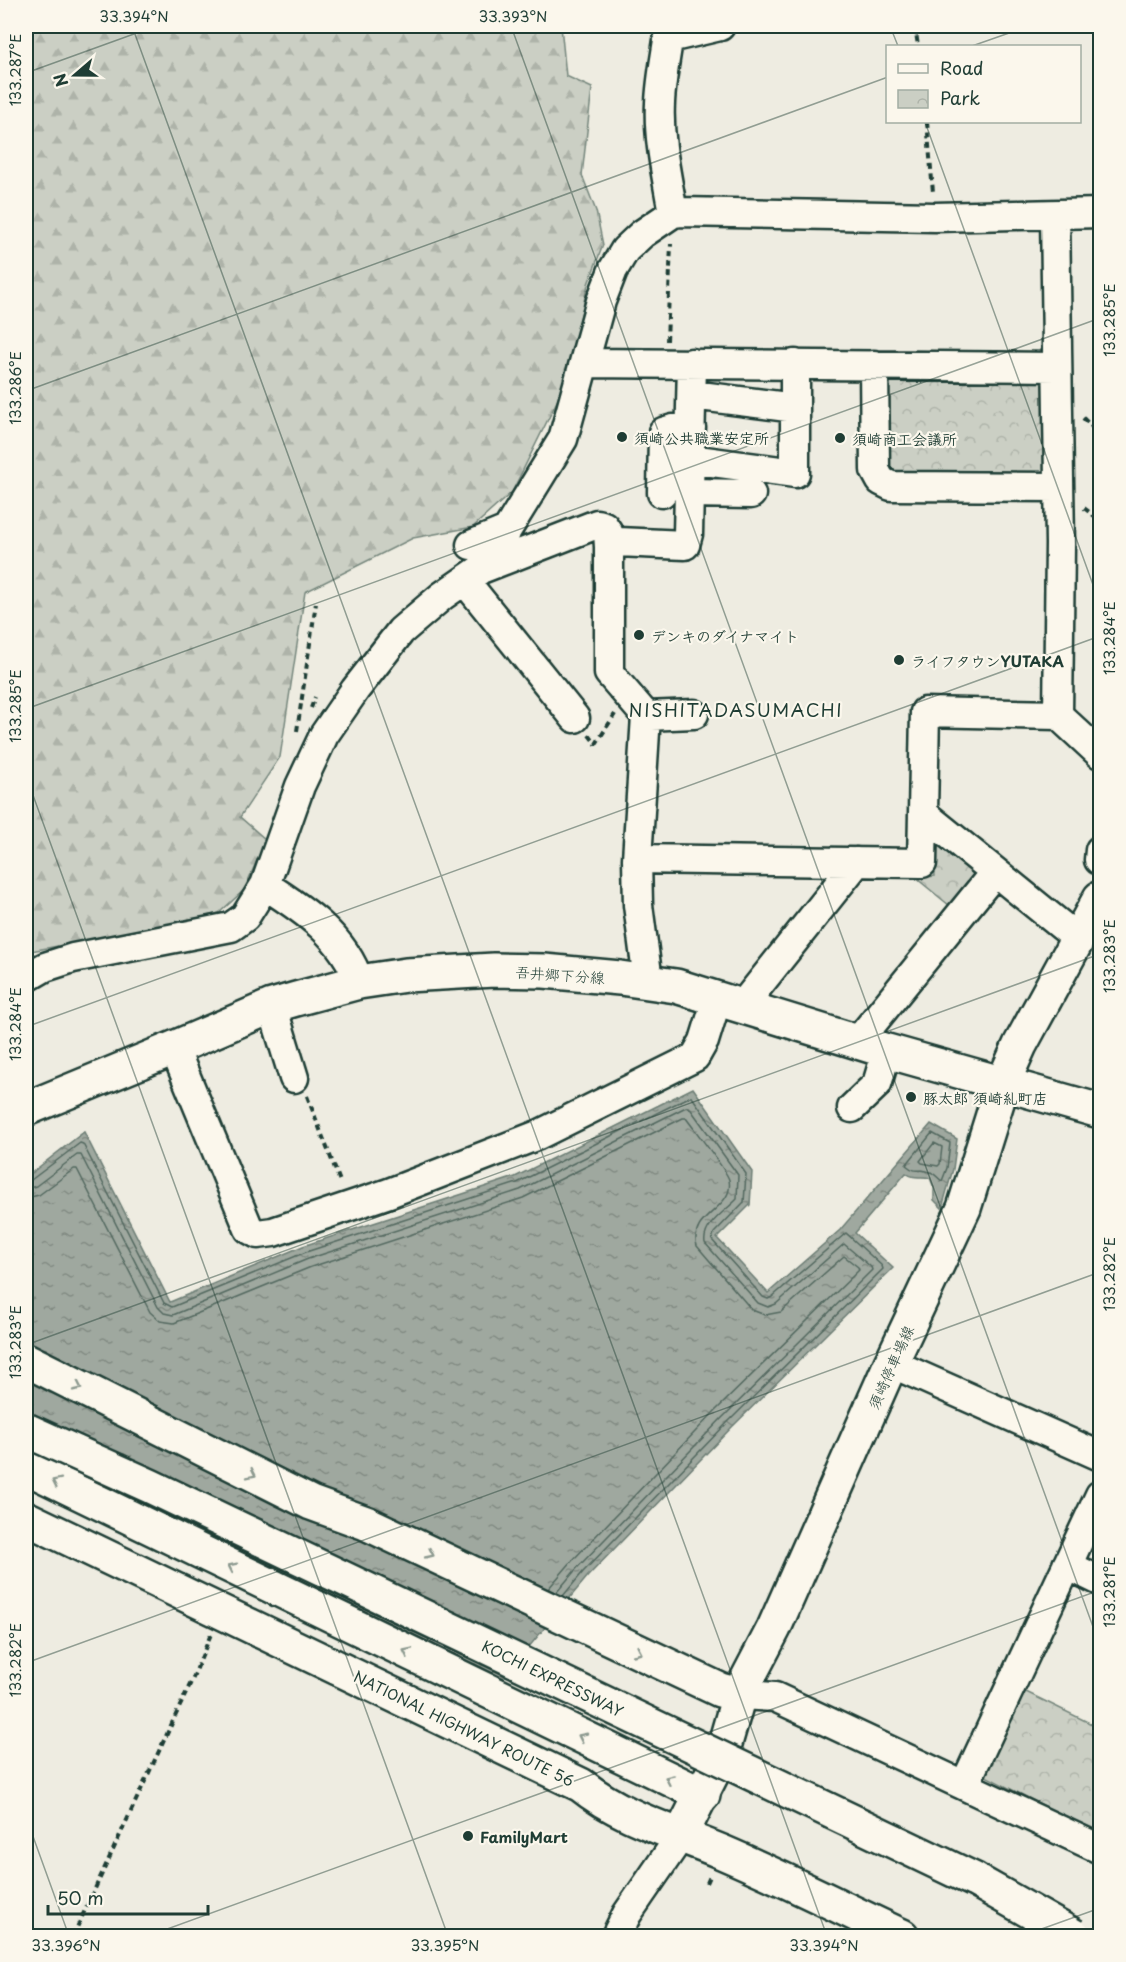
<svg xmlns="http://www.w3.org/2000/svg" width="1126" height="1962" viewBox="0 0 1126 1962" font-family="'Playpen Sans','Klee One',sans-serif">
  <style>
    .forest { fill: url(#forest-firs); stroke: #75867c; stroke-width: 1.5 }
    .park { fill: url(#park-crowns); stroke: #75867c; stroke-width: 1.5 }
    .water { fill: url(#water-ripples); stroke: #6c7d74; stroke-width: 1.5 }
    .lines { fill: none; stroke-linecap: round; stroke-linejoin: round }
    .shore { stroke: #52685f; stroke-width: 1.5 }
    .minor-casing { stroke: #1f3d34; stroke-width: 33 }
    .major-casing { stroke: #1f3d34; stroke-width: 38 }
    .highway-casing { stroke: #1f3d34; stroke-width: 38 }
    .path { stroke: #1f3d34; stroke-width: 4; stroke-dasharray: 6 4.5; stroke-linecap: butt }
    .minor { stroke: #fbf7ec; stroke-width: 28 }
    .major { stroke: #fbf7ec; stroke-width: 33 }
    .highway { stroke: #fbf7ec; stroke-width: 33 }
    .highway-bridge-casing { stroke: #1f3d34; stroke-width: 38; stroke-linecap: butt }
    .highway-bridge { stroke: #fbf7ec; stroke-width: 33 }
    .oneway { stroke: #8d9a90 }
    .ticks { fill: none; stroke: #1f3d34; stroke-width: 1.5; stroke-opacity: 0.45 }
    .poi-dot { fill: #1f3d34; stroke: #fbf7ec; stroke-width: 2 }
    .labels { text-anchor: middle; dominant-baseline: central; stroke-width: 4.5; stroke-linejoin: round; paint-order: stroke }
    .poi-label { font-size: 15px; font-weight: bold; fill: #1f3d34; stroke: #fbf7ec; text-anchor: start }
    .street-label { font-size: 15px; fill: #1f3d34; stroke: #fbf7ec }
    .quarter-label { font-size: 18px; letter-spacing: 1.5px; fill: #1f3d34; stroke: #fbf7ec }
    .neatline { fill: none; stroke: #1f3d34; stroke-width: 2 }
    .ticks-label { font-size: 15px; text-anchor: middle; fill: #1f3d34 }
  </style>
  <defs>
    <pattern id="forest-firs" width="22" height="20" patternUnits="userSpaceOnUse" patternTransform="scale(1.5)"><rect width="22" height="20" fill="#cbcfc4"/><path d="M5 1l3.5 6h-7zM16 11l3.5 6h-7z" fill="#aeb3a9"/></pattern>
    <pattern id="park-crowns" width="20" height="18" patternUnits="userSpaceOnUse" patternTransform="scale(1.5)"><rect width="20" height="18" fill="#cbcfc4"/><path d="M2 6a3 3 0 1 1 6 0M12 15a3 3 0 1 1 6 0" fill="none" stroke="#aeb3a9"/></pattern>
    <pattern id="water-ripples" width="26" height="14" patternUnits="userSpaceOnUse" patternTransform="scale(1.5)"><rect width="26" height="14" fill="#9fa89f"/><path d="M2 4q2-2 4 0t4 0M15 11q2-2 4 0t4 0" fill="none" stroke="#818a82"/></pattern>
  </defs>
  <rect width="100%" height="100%" fill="#eeece1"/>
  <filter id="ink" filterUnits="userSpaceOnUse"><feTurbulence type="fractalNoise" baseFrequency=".0167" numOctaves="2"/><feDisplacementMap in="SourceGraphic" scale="12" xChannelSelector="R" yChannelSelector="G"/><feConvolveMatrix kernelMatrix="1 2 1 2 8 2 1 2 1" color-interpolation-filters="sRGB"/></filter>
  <g filter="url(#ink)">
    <path class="forest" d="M26 26H561L566 76 592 88 582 175 596 211 603 245 588 284 565 385 512 492 473 527 413 538 305 592 280 757 240 817 266 840 244 890 219 913 167 926 31 951 26 956Z"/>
    <path class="park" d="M1036 375 1044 385 1047 481H898L882 464 883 380Z
      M932 831 984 875 955 910 916 878 935 876Z
      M1024 1691 1100 1728V1835L982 1774Z"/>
    <path class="water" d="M693 1088 752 1172 750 1205 717 1238 768 1293 840 1230 931 1124 957 1139 953 1169 942 1208 934 1200V1188L930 1178C921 1175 915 1180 906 1173L855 1233 893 1268 732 1427 588 1576 498 1684 26 1486V1177L84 1132 170 1302 303 1246 515 1177Z"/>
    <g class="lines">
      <path class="shore" d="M932 1133 950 1143 947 1168 942 1181C938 1179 935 1173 930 1172 918 1167 918 1175 906 1165Z
        M934 1143 942 1147 940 1164 938 1166 922 1163 920 1161Z
        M26 1181 31 1180 80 1143 83 1144 164 1303 172 1307 306 1252 517 1183 689 1097H692L746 1174 744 1202 714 1233 712 1240 763 1297 768 1299 772 1297 846 1233 882 1266 883 1269 727 1423 583 1572 563 1596
        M26 1189 36 1186 77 1155H81L158 1307 164 1313 173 1315 308 1259 520 1190 686 1107H689L738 1175 737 1199C726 1211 702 1225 705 1243L758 1303 768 1307 776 1304 844 1244 871 1267 872 1270 722 1418 578 1567 556 1593
        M26 1198 39 1195 74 1169H77L150 1312 160 1321 174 1323 311 1267 523 1198 683 1118H686C693 1128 728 1172 729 1180 735 1209 688 1215 697 1246L752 1310 765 1315 781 1312 844 1256 858 1267 859 1270 715 1411 572 1561 548 1589"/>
      <g class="minor-casing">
        <path id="minor" d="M670 26C667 51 661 77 660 103 658 140 667 177 673 213
          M669 38 720 26
          M1055 215 1060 544 1058 715
          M584 363 1056 367
          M874 365 875 470 881 481 891 486 1058 487
          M692 395 795 408
          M690 459 795 473V364
          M662 493 663 432 673 429 691 428
          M690 493 751 494
          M471 545 507 530
          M481 569 597 524 604 526 608 532 609 547
          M465 581 575 718
          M646 716 694 714
          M924 814 1078 939
          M637 859 922 863 925 712 1058 715 1100 754
          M1099 860 1100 850
          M265 885C304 910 344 936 359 982
          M26 978 45 967 73 958 231 927 245 917 265 885 300 786 324 735 355 690 401 631 442 596 481 569 499 549 507 530 563 439 601 301 613 270 625 250 642 234 673 213 681 212 935 217 1100 213
          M648 981 638 905 637 859 646 716 609 673V547L618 542 685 545 688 534 692 363
          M272 1006 294 1078
          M742 1006 857 862
          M858 1041 995 872
          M174 1048 249 1229 258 1234 273 1232 389 1193 538 1135 695 1057 704 1041 717 999
          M852 1108 877 1084 887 1051
          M891 1363 1100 1456
          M1067 1565 1100 1581
          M739 1695 775 1697 1100 1849
          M965 1784 1100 1495
          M616 1936 627 1914 680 1837"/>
      </g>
      <g class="major-casing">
        <path id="major" d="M26 1109 174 1048 272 1006 296 999 359 982 406 975 494 970 544 971 620 978 676 986 887 1051 1100 1111
          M680 1837 722 1754 739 1695 774 1628 891 1363 964 1208 1003 1083 1020 1045 1100 898"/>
      </g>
      <g class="highway-casing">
        <path id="highway" d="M26 1360 311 1503 366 1523 720 1690 739 1695
          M26 1467 703 1795
          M26 1518 581 1785C622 1818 675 1832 722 1852 783 1878 842 1908 902 1936"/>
      </g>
      <path class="path" d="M915 26 918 46
        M927 122 933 192
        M667 341 671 244
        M1083 418 1096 431 1100 441
        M1084 508 1100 520
        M311 708 315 697
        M297 731 316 603
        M589 735 596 744 615 714
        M307 1096 341 1184
        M707 1883 711 1874
        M73 1936 193 1678 211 1634"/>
      <use href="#minor" class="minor"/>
      <use href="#major" class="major"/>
      <use href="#highway" class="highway"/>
      <g class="highway-bridge-casing">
        <path id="highway-bridge" d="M26 1430 150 1486 975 1880 1074 1936"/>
      </g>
      <use href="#highway-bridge" class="highway-bridge"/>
    </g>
    <defs><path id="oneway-chevron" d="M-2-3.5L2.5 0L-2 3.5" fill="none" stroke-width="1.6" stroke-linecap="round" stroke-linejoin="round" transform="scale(1.5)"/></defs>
    <g class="oneway">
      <use href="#oneway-chevron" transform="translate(78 1387) rotate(26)"/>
      <use href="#oneway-chevron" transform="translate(252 1474) rotate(26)"/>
      <use href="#oneway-chevron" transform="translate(56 1482) rotate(-154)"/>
      <use href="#oneway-chevron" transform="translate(430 1554) rotate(25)"/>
      <use href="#oneway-chevron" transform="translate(232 1567) rotate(-154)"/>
      <use href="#oneway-chevron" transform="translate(407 1652) rotate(-154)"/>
      <use href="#oneway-chevron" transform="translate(638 1652) rotate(25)"/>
      <use href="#oneway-chevron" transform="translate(582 1737) rotate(-154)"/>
      <use href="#oneway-chevron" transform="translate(669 1779) rotate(-155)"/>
    </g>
  </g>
  <path class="ticks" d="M132 26 827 1936M511 26 1100 1646M890 26 898 46M972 46 1029 26M26 73 156 26M925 122 1100 604M26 391 888 77M26 709 1100 318M26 776 448 1936M26 1027 1100 636M26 1345 1100 954M26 1663 1100 1272M26 1817 69 1936M148 1936 1100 1590M1022 1936 1100 1908"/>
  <g class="poi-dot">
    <circle cx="622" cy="437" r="6"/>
    <circle cx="840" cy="438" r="6"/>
    <circle cx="639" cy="635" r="6"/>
    <circle cx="899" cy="660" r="6"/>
    <circle cx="911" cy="1097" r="6"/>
    <circle cx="468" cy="1836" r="6"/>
  </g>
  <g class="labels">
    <g class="poi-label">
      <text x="634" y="437">須崎公共職業安定所</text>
      <text x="852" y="438">須崎商工会議所</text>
      <text x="651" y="635">デンキのダイナマイト</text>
      <text x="911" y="660">ライフタウンYUTAKA</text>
      <text x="923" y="1097">豚太郎 須崎糺町店</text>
      <text x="480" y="1836">FamilyMart</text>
    </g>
    <g class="street-label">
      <text transform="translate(560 974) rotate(4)">吾井郷下分線</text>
      <text transform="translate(890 1367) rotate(-66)">須崎停車場線</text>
      <text transform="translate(553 1678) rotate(26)">KOCHI EXPRESSWAY</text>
      <text transform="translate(464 1728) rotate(26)">NATIONAL HIGHWAY ROUTE 56</text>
    </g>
    <g class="quarter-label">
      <text x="736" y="709">NISHITADASUMACHI</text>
    </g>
  </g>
  <rect width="1126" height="1962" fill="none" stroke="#fbf7ec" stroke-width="66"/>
  <rect x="886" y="45" width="195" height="78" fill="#fbf7ec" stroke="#a3ada2" stroke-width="1.5"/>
  <rect x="898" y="64" width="30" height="9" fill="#fbf7ec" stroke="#a3ada2" stroke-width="1.5"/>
  <text x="940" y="75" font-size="18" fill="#1f3d34">Road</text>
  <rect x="898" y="90" width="30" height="18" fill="url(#park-crowns)" stroke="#a3ada2" stroke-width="1.5"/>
  <text x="940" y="105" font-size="18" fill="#1f3d34">Park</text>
  <g transform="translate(75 75) rotate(250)" stroke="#fbf7ec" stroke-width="4.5" paint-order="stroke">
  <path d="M0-4.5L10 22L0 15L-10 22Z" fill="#1f3d34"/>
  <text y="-9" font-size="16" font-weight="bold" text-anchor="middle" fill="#1f3d34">N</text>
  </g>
  <path d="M48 1905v9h160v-9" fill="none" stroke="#1f3d34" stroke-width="3"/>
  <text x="57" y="1905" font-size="18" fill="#1f3d34" stroke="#fbf7ec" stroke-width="4.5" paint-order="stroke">50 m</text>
  <rect x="33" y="33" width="1060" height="1896" class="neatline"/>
  <g class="ticks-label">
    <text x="134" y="22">33.394°N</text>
    <text x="513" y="22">33.393°N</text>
    <text transform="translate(16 70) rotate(-90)" y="5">133.287°E</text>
    <text transform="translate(1110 320) rotate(-90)" y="5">133.285°E</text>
    <text transform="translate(16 388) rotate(-90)" y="5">133.286°E</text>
    <text transform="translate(1110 638) rotate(-90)" y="5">133.284°E</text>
    <text transform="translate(16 706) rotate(-90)" y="5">133.285°E</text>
    <text transform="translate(1110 956) rotate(-90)" y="5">133.283°E</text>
    <text transform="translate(16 1024) rotate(-90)" y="5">133.284°E</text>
    <text transform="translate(1110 1274) rotate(-90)" y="5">133.282°E</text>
    <text transform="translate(16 1342) rotate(-90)" y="5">133.283°E</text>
    <text transform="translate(1110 1592) rotate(-90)" y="5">133.281°E</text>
    <text transform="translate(16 1660) rotate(-90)" y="5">133.282°E</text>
    <text x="66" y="1951">33.396°N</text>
    <text x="445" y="1951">33.395°N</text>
    <text x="824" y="1951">33.394°N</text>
  </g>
</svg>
